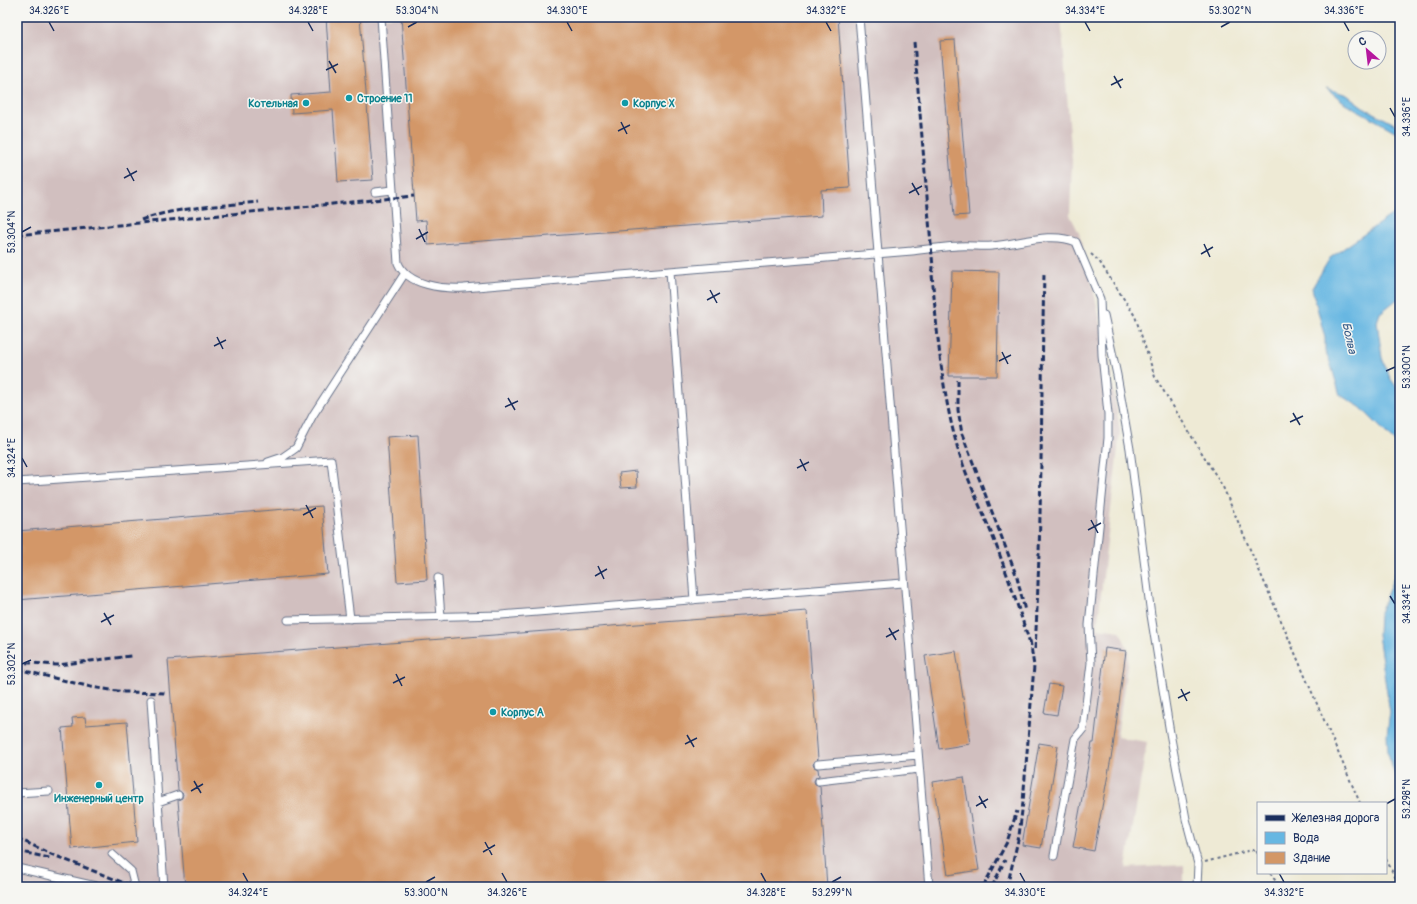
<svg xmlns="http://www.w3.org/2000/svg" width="1417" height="904" viewBox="0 0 1417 904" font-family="Pangolin,sans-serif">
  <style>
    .industrial { fill: #d1bfbf }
    .water { fill: #67b7e2; stroke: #4173a0 }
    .building { fill: #d39767 }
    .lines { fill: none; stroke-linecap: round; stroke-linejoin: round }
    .service-casing { stroke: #657088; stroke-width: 9 }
    .path { stroke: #657088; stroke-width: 2; stroke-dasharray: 3 3; stroke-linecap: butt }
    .service { stroke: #fff; stroke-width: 7 }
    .rail { stroke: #1b2f5e; stroke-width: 3; stroke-dasharray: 6 3; stroke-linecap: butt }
    .ticks { fill: none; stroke: #1b2f5e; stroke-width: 1.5 }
    .culture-dot { fill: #0f9aa8; stroke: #f6f6f2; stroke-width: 1.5 }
    .labels { text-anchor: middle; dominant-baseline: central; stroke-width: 3; stroke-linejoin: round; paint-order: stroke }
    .culture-label { font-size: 11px; font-weight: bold; fill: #0d838f; stroke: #f6f6f2; text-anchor: start }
    .water-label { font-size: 12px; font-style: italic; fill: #325886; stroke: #f6f6f2 }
    .neatline { fill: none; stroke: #1b2f5e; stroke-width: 1.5 }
    .ticks-label { font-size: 10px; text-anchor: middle; fill: #1b2f5e }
  </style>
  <rect width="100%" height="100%" fill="#f6f6f2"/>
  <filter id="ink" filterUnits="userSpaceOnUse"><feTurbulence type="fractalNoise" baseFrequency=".025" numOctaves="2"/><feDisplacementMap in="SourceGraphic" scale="8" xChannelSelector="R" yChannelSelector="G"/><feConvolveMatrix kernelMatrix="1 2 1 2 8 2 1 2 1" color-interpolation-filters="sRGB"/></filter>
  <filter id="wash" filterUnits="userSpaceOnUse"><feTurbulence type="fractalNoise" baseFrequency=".012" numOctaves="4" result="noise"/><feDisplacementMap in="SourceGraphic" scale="16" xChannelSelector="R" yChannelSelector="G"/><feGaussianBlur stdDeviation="0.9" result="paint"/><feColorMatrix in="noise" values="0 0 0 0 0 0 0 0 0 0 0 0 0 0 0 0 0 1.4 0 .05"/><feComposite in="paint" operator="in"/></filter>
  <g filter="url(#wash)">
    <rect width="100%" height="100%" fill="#eeead5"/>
    <path class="industrial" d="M17 17H1061L1072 161 1070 215 1079 233 1090 275 1107 351 1120 431 1097 628 1120 631 1129 652 1117 737 1147 742 1126 868 1184 865V887H17Z"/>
    <path class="water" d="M1326 88 1347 95 1363 107 1400 127V134L1345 103Z
      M1400 209V297L1380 313 1377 322 1382 358 1390 378 1400 392V447L1360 407 1340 395 1330 362 1325 352V338L1312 288 1330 258Z
      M1400 561V784L1394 773 1388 753 1387 734 1390 712 1378 635 1379 615Z"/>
    <g id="blocks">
      <path class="building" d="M326 17H360L373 180 338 182 333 110 292 113 291 95 331 92Z
        M401 17H838L850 188 821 190 822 216 428 245 426 220 416 221Z
        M955 40 969 215 954 216 940 41Z
        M952 271 999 272 997 376H949Z
        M418 435 427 580 397 582 387 437Z
        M636 471 637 487 621 488 619 473Z
        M322 506 328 574 17 600V531Z
        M807 611 818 759 813 764 814 767 818 769 819 776 816 777 814 781 815 784 820 786 827 887H185L178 800 182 798 183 794 178 790 168 660Z
        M1105 648 1126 651 1113 747 1094 851 1073 847 1092 743H1094Z
        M956 651 970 744 939 749 925 656Z
        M1049 684 1062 686 1057 715 1044 713Z
        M85 717 86 725 127 722 137 842 72 849 62 728 73 727 72 718Z
        M1039 743 1058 746 1041 848 1022 845Z
        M964 777 979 870 948 875 933 782Z"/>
    </g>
  </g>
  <g filter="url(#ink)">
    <use href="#blocks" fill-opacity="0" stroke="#657088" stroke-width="1"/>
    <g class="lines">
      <g class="service-casing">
        <path id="service" d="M381 17 398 263C408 286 443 289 464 288L912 251C928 249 943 247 958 246 969 245 981 247 992 246 1018 244 1051 231 1076 242L1100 299 1102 355 1108 414V438L1089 625 1091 663 1083 729 1075 739 1054 856
          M859 17 929 887
          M375 192 393 190
          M670 271 694 600
          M1104 315 1117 375 1130 449 1151 615 1170 733 1186 819 1198 864 1197 887
          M268 462 283 457 296 448 313 415 405 273
          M17 482 331 460 350 619
          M438 578 441 617
          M288 620 501 615 903 583
          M151 700 164 887
          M818 764 918 755
          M819 781 919 769
          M17 793 49 791
          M158 802 178 795
          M112 854 131 871 135 887
          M17 868 100 887"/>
      </g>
      <path class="path" d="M1091 254 1099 261 1135 316 1155 377 1223 487 1360 803
        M1386 859 1400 887
        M1205 862 1255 849 1258 854
        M1270 873 1280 887"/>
      <use href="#service" class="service"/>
      <path class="rail" d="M17 20 21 17
        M914 42 933 268 932 274C937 330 941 387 956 442 965 475 980 506 993 537 1007 573 1019 610 1031 646
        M141 220C176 207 221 206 258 202
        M17 235 414 196
        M958 380V410L962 434 1017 577 1025 611
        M1035 649C1042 524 1041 399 1044 274
        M17 662 57 665 131 656
        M17 669 91 687 124 692 166 693
        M17 838 51 854 134 887
        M17 851 50 858
        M983 887 1007 842 1017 811
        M992 887 1005 860
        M1007 887 1019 836 1023 802 1034 666 1030 640"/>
    </g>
  </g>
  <path class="ticks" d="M49 22 54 31M308 22 313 31M567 22 572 31M826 22 831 31M1085 22 1090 31M1344 22 1349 31M408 27 417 22M1221 27 1230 22M329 61 336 73M326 70 338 64M1114 76 1121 88M1111 85 1123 79M1390 108 1395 117M621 122 627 134M618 131 630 125M127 168 134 181M124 178 137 171M912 183 919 195M909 193 922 186M419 229 425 242M22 232 31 227M416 239 428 232M1204 244 1210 257M1201 254 1213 247M710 290 717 303M707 300 720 293M217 337 223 349M214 346 226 340M1002 352 1008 364M999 361 1011 355M1386 371 1395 367M508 398 515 410M505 407 518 401M1293 413 1300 425M1290 422 1303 416M22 458 27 467M800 459 806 471M797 468 809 462M306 505 313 518M303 515 316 508M1091 520 1098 533M1088 530 1101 523M598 566 604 579M595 576 607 569M1390 596 1395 604M104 613 111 625M101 622 114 615M889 628 896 640M886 637 899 630M22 664 31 660M396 674 402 686M393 683 405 677M1181 689 1187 701M1178 698 1190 692M687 735 694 747M685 744 697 738M194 781 201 793M191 791 203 784M979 796 986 808M1386 804 1395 799M976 806 988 799M485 842 492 855M483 852 495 845M243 873 248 882M502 873 507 882M761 873 766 882M1020 873 1025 882M1279 873 1284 882M426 882 435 877M832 882 841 877"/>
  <g class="culture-dot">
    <circle cx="349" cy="98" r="4"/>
    <circle cx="306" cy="103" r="4"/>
    <circle cx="625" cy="103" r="4"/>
    <circle cx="493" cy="712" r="4"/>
    <circle cx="99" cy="785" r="4"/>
  </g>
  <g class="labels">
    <g class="culture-label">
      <text x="357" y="98">Строение 11</text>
      <text x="298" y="103" text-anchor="end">Котельная</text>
      <text x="633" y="103">Корпус Х</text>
      <text x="501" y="712">Корпус А</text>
      <text x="99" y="798" text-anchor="middle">Инженерный центр</text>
    </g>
    <g class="water-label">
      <text transform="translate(1349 338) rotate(78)">Болва</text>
    </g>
  </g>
  <rect width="1417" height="904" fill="none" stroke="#f6f6f2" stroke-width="44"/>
  <rect x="1257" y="802" width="130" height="72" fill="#f6f6f2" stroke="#9ea6b7"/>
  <rect x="1265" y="815" width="20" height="6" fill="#1b2f5e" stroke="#9ea6b7"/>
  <text x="1293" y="822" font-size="12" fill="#1b2f5e">Железная дорога</text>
  <rect x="1265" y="832" width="20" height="12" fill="#67b7e2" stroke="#9ea6b7"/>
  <text x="1293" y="842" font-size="12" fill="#1b2f5e">Вода</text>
  <rect x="1265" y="852" width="20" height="12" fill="#d39767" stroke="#9ea6b7"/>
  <text x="1293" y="862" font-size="12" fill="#1b2f5e">Здание</text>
  <g transform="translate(1367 50) rotate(332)"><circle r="19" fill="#f6f6f2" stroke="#9ea6b7"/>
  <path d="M0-3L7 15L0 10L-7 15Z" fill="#b5179e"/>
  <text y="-6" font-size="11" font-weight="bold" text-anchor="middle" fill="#1b2f5e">С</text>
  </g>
  <rect x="22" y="22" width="1373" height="860" class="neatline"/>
  <g class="ticks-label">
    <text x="49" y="14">34.326°E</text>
    <text x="308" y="14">34.328°E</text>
    <text x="417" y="14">53.304°N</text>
    <text x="567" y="14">34.330°E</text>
    <text x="826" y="14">34.332°E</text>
    <text x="1085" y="14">34.334°E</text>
    <text x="1230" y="14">53.302°N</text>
    <text x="1344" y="14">34.336°E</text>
    <text transform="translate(1406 117) rotate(-90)" y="4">34.336°E</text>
    <text transform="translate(11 232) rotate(-90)" y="4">53.304°N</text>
    <text transform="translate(1406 367) rotate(-90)" y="4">53.300°N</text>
    <text transform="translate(11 458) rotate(-90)" y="4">34.324°E</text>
    <text transform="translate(1406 604) rotate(-90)" y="4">34.334°E</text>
    <text transform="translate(11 664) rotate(-90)" y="4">53.302°N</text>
    <text transform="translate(1406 799) rotate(-90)" y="4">53.298°N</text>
    <text x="248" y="896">34.324°E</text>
    <text x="426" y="896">53.300°N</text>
    <text x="507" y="896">34.326°E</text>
    <text x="766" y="896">34.328°E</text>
    <text x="832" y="896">53.299°N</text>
    <text x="1025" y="896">34.330°E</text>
    <text x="1284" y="896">34.332°E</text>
  </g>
</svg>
